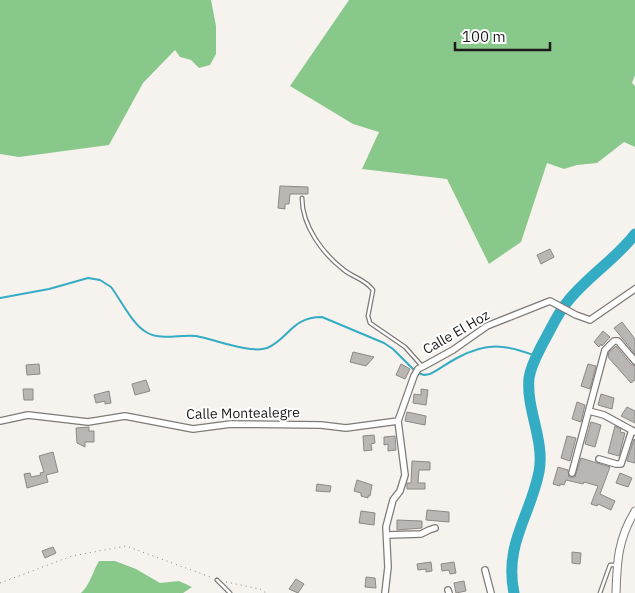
<svg xmlns="http://www.w3.org/2000/svg" width="635" height="593" viewBox="0 0 635 593" font-family="'IBM Plex Sans',sans-serif">
  <style>
    .forest { fill: #89c88b }
    .lines { fill: none; stroke-linecap: round; stroke-linejoin: round }
    .stream { stroke: #34acc4; stroke-width: 2 }
    .river { stroke: #34acc4; stroke-width: 11 }
    .building { fill: #bab6b3; stroke: #8c8986 }
    .service-casing { stroke: #7d7a77; stroke-width: 5 }
    .minor-casing { stroke: #7d7a77; stroke-width: 8 }
    .tertiary-casing { stroke: #7d7a77; stroke-width: 9 }
    .path { stroke: #888583; stroke-width: 1; stroke-dasharray: 1 4; stroke-linecap: butt }
    .service { stroke: #fff; stroke-width: 2.5 }
    .minor { stroke: #fff; stroke-width: 5.5 }
    .tertiary { stroke: #fff; stroke-width: 7 }
    .labels { text-anchor: middle; dominant-baseline: central; stroke-width: 4; stroke-linejoin: round; paint-order: stroke }
    .street-label { font-size: 14px; fill: #1d1b1a; stroke: #fff }
  </style>
  <rect width="100%" height="100%" fill="#f6f2ee"/>
  <path class="forest" d="M0 0H211L216 26V54L210 65 199 68 191 60 180 57 175 50 143 83 109 145 19 157 0 154Z
    M349 0H635V75L632 83 635 86V147L624 142 597 163 577 165 564 169 547 163 521 242 489 264 447 179 362 169 379 132 353 124 290 86Z
    M99 561H115L136 569 160 583 179 581 192 587 183 593H81C90 585 93 571 99 561Z"/>
  <g class="lines">
    <path class="stream" d="M0 298 49 289 88 278 100 280 111 287C121 300 132 324 146 332 160 341 180 334 196 336 214 339 250 354 267 348 289 339 291 317 322 317L384 343 393 349 414 370
      M418 373 424 375 430 374C439 370 447 363 457 358 486 342 505 344 536 356"/>
    <path class="river" d="M514 593C504 544 530 517 539 472 545 440 526 410 529 378 531 365 537 355 543 343 551 329 557 314 568 301 588 276 616 259 635 234"/>
  </g>
  <path class="building" d="M280 186 308 187V194H290L289 204H285V209L278 208Z
    M550 249 554 257 541 264 537 255Z
    M622 322 635 339V354L614 328Z
    M603 331 610 337 602 346 601 344 599 347 594 342Z
    M616 346 631 364 635 366V380L631 383 608 357 609 352Z
    M353 352 374 357 366 366 350 362Z
    M39 364 40 374 27 375 26 365Z
    M401 364 410 369 405 379 396 375Z
    M588 364 596 366 590 389 581 386Z
    M146 380 150 391 135 395 132 384Z
    M23 389H33V400H24Z
    M421 389 428 390 426 405 413 403 414 394 421 395Z
    M109 391 111 403 105 404V401L96 403 94 395Z
    M601 394 614 398 612 409 598 405Z
    M577 402 585 405 581 422 572 419Z
    M627 407 635 411V423L621 416Z
    M407 412 426 416 425 425 405 421Z
    M591 422 601 425 595 447 585 444Z
    M615 426 621 429 620 432 625 433 619 456 608 453Z
    M89 427V431H94V442H85V447L77 443 76 428Z
    M374 435 375 443 371 444 372 450 364 451 363 436Z
    M395 436 396 450 388 451V444L384 445V437Z
    M567 436 576 438 570 461 561 458Z
    M634 439 635 440V463L627 461Z
    M53 452 58 472 46 475 48 482 27 488 24 474 30 473 31 477 41 475 40 473 44 472 39 456Z
    M581 458 610 467 600 494 615 501 611 510 598 504 597 506 591 504 598 486 584 482 583 484 566 480 564 485 560 484V486L553 484 558 467 568 470 569 477H575Z
    M412 461 430 462V470H419L418 483H425V489H407V483H411Z
    M620 473 632 478 628 487 616 483Z
    M357 480 372 485 370 496H368V498L361 496V493L354 491Z
    M317 484 331 486 330 492 316 491Z
    M427 510 449 512V522L426 520Z
    M361 511 375 513 374 525 359 523Z
    M397 520 422 521V528L397 530Z
    M53 547 56 553 45 558 42 551Z
    M572 552 581 553 580 564 572 563Z
    M431 562 432 571 426 572V569L418 570 417 564Z
    M454 562 456 573 450 574 449 570 442 571 441 564Z
    M366 577 375 578 376 588 365 587Z
    M296 579 304 584 298 593 289 589Z
    M464 581 466 591 456 593 454 583Z"/>
  <g class="lines">
    <g class="service-casing">
      <path id="service" d="M302 198C302 226 323 254 344 270 354 278 365 279 373 290L368 316 370 323 405 347 422 366
        M217 580 230 593
        M600 593 610 565H616"/>
    </g>
    <g class="minor-casing">
      <path id="minor" d="M589 411 604 415 635 432
        M0 421 28 415 88 422 125 416 193 429 231 424 321 425 346 428 398 421
        M599 459 616 464H621L632 430
        M572 473 605 350 614 341H618L635 361
        M387 535 421 534 429 530 435 528
        M485 570 491 593
        M448 590 449 593
        M385 593 388 567 386 527 393 500 400 491 405 475 398 421 414 376 418 369 424 366 453 350 487 326 550 301 576 315 590 320 635 289"/>
    </g>
    <g class="tertiary-casing">
      <path id="tertiary" d="M616 593C617 561 618 539 635 511"/>
    </g>
    <path class="path" d="M226 582 260 589 266 593
      M0 583 72 556 126 546 213 578"/>
    <use href="#service" class="service"/>
    <use href="#minor" class="minor"/>
    <use href="#tertiary" class="tertiary"/>
  </g>
  <g class="labels">
    <g class="street-label">
      <text transform="translate(456 332) rotate(-30)">Calle El Hoz</text>
      <text transform="translate(243 413) rotate(-1)">Calle Montealegre</text>
    </g>
  </g>
  <path d="M455 42v8h95v-8" fill="none" stroke="#1d1b1a" stroke-width="2.5"/>
  <text x="462" y="42" font-size="15" fill="#1d1b1a" stroke="#ffffff" stroke-width="4" paint-order="stroke">100 m</text>
</svg>
